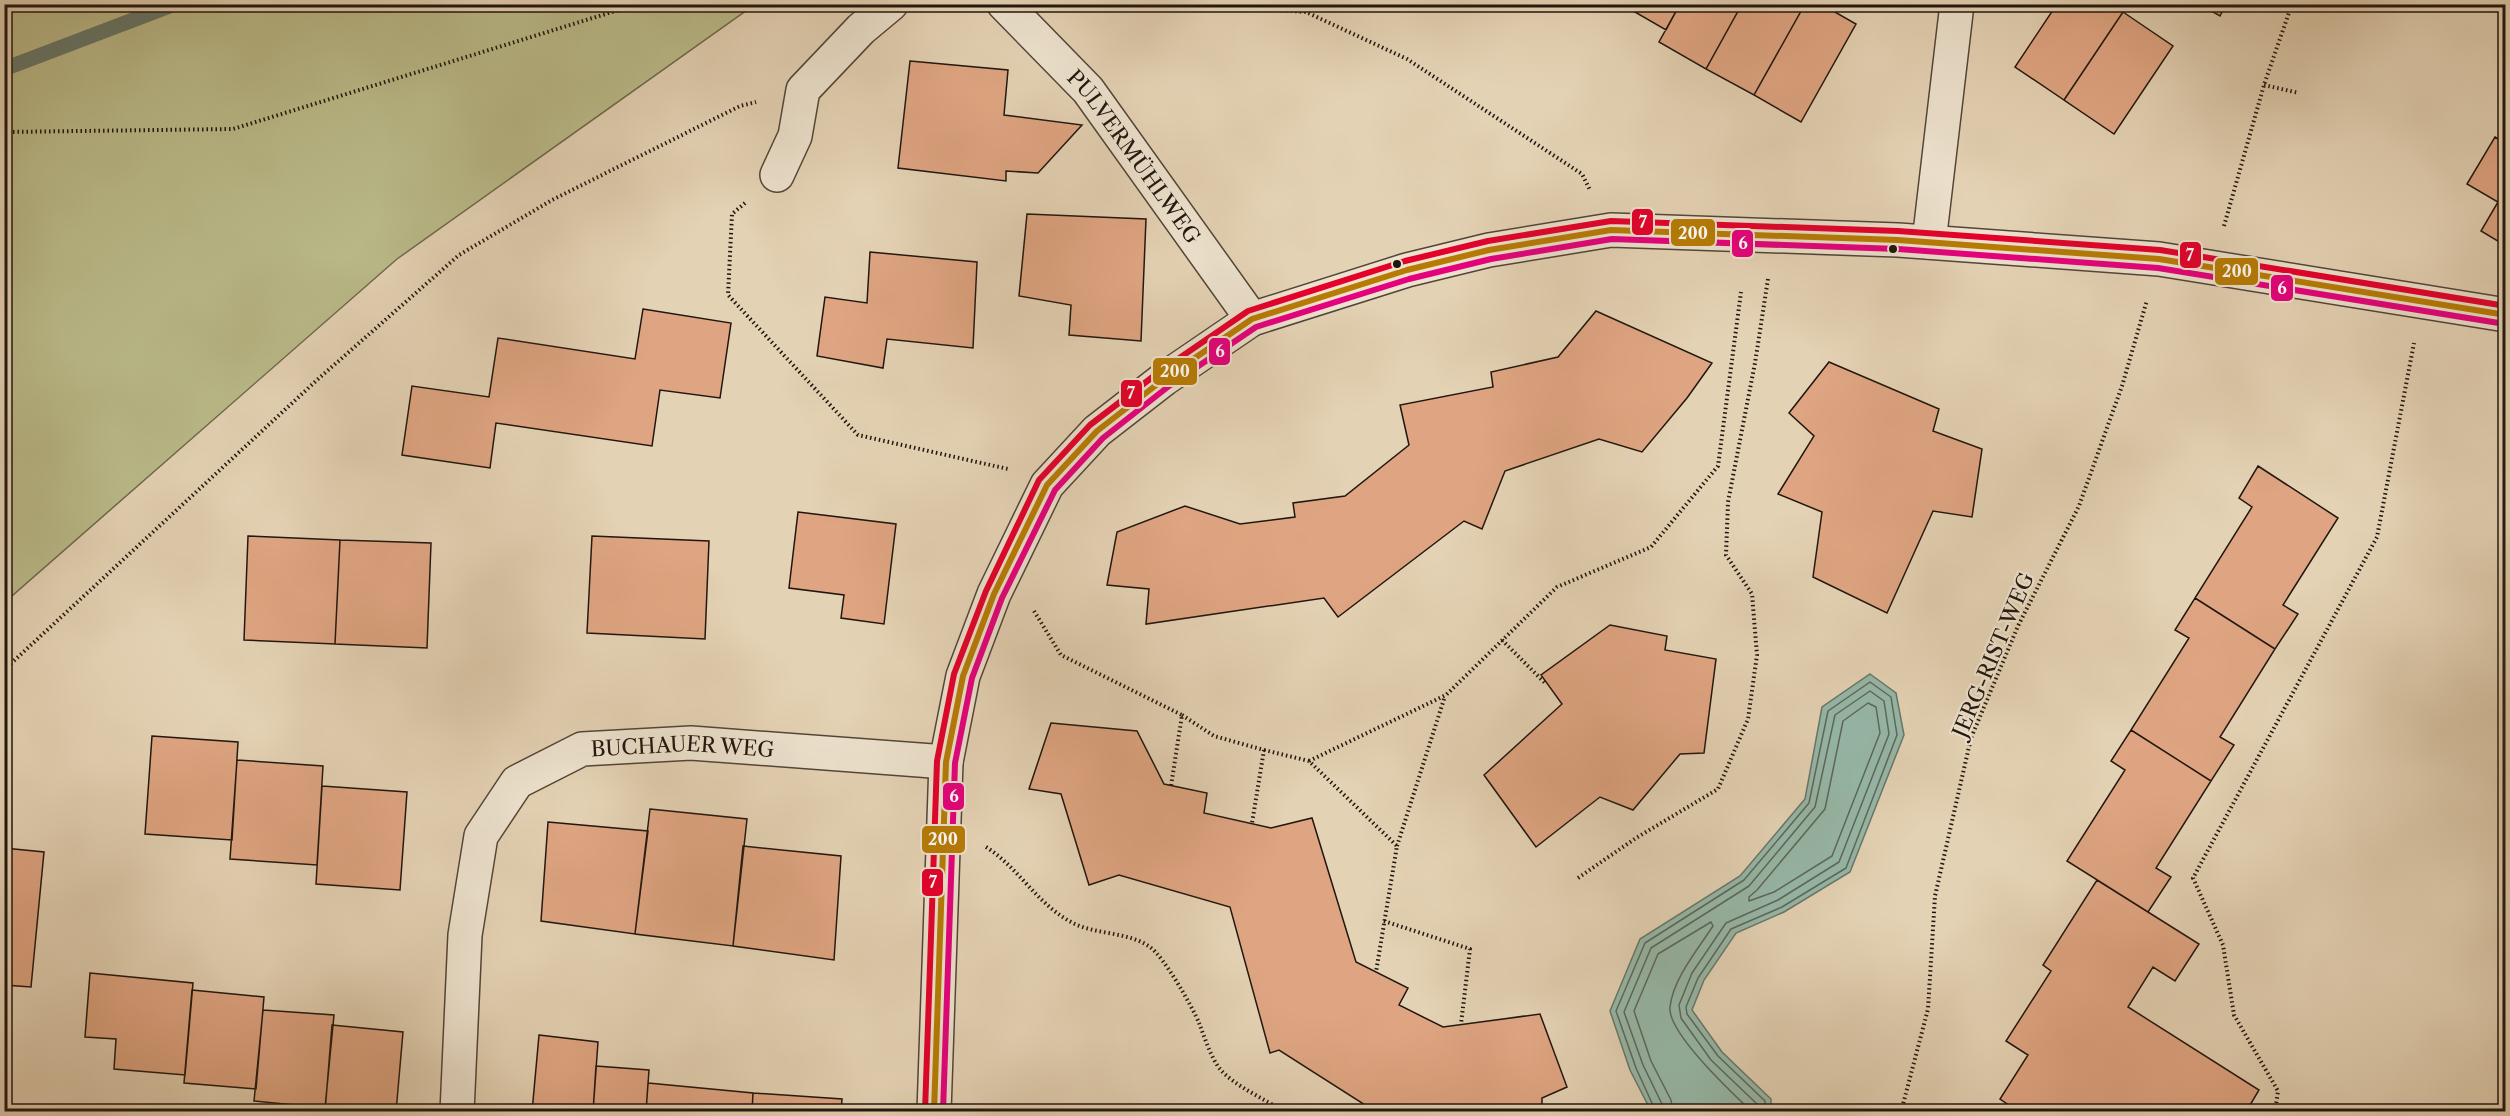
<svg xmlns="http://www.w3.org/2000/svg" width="2510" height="1116" viewBox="0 0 2510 1116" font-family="'Libre Caslon Text',serif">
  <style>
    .green { fill: #baba89; stroke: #6e684c; stroke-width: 1.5 }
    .water { fill: #96b8a8; stroke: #67776b; stroke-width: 1.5 }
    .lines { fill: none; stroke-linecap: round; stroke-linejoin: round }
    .shore { stroke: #5c675c; stroke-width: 1.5 }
    .stream { stroke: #67776b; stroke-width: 15 }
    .building { fill: #dfa582; stroke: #21160f; stroke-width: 1.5 }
    .minor-casing { stroke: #524538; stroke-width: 36 }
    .path { stroke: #21160f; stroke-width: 4; stroke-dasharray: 1.5 3; stroke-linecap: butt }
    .minor { stroke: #ede2ce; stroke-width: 33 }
    .bus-1-casing { stroke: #ede2ce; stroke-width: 10 }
    .bus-2-casing { stroke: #ede2ce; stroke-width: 10 }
    .bus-3-casing { stroke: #ede2ce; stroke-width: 10 }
    .bus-1 { stroke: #b77b04; stroke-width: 6 }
    .bus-2 { stroke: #e5007d; stroke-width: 6 }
    .bus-3 { stroke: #e4002b; stroke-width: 6 }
    .bus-dot { fill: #21160f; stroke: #ede2ce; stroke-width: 2 }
    .labels { text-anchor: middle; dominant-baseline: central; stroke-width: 4.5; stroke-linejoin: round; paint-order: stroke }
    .street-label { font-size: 21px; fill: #21160f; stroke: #ede2ce }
    .line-badge { stroke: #ede2ce; stroke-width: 2 }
    .badge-label { font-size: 16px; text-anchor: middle; font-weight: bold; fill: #fff }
  </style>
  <rect width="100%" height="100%" fill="#e4d2b4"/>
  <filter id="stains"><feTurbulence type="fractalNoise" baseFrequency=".00333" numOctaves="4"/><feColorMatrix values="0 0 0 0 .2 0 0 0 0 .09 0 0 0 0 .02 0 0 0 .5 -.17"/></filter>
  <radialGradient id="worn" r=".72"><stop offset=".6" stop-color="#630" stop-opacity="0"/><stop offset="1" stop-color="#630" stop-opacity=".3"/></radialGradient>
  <path class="green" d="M5 4H754V5L397 259 5 602Z"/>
  <path class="water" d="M1870 674 1896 693 1904 735 1850 872 1784 912 1736 933 1704 980 1692 1010 1722 1052 1771 1099V1111H1651L1630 1070 1610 1011 1640 939 1740 876 1805 799 1822 707Z"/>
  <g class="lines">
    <path class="shore" d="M1868 703 1876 707 1880 733 1832 856 1774 892 1749 901V897L1757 890 1825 809 1843 721Z
      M1656 1112 1636 1068 1616 1011 1645 943 1744 880 1809 803 1828 711 1870 682 1891 697 1897 735 1846 868 1782 907 1731 929 1698 978 1686 1007 1687 1014 1718 1056 1765 1101V1112
      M1664 1112 1662 1104 1643 1065 1624 1012 1651 948 1749 886 1815 807 1835 715 1870 691 1884 701 1889 734 1839 862 1778 900 1726 923 1692 973 1679 1005 1681 1018 1711 1060 1757 1104 1758 1112
      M1673 1112 1671 1100 1651 1061 1634 1011 1658 954 1711 922 1713 926C1698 949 1673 979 1670 1007 1667 1032 1729 1090 1748 1108L1749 1112"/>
    <path class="stream" d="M4 69 175 4"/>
  </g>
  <path class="building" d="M1621 4H1680L1666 30Z
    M1680 4H1742L1706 69 1659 42Z
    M1742 4H1805L1754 95 1706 69Z
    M1805 4H1821L1856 24 1801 122 1754 95Z
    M2057 4H2111L2123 12 2064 100 2015 67Z
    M2199 4H2226L2220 16Z
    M2123 12 2173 46 2114 134 2064 100Z
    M910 61 1008 70 1004 115 1082 125 1038 173 1006 171V181L898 168Z
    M2495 137 2506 144V246L2481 231 2498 202 2467 184Z
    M1027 214 1146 219 1141 341 1069 335 1071 305 1019 296Z
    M870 252 977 262 973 348 887 339 883 368 817 356 825 297 867 303Z
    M643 309 731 323 720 398 660 390 652 446 496 423 490 468 402 455 412 386 489 397 498 338 635 359Z
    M1596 311 1712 363 1687 398 1642 452 1599 439 1505 471 1482 529 1464 521 1338 617 1324 598 1146 624 1149 589 1107 585 1117 532 1185 506 1240 524 1295 517 1293 503 1345 496 1409 445 1400 405 1493 387 1491 372 1558 357Z
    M1829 362 1939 409 1933 431 1982 449 1972 517 1933 511 1887 613 1813 577 1822 512 1778 494 1814 436 1789 413Z
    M2258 466 2338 518 2283 605 2298 614 2275 649 2195 598 2252 507 2239 498Z
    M798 512 896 524 884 624 841 618 844 595 789 588Z
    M248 536 340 540 335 644 244 640Z
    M592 536 709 541 705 639 587 633Z
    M340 540 431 543 427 648 335 644Z
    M2195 598 2275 649 2220 737 2234 745 2211 781 2131 730 2189 638 2175 630Z
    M1610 625 1667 636 1665 650 1716 659 1704 753 1680 754 1633 810 1600 797 1536 847 1484 775 1562 704 1541 675Z
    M1051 723 1137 731 1164 784 1207 793 1204 813 1271 828 1312 818 1356 962 1408 988 1399 1005 1443 1027 1540 1014 1567 1087 1542 1098V1112H1376L1279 1050 1270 1053 1230 907 1119 875 1089 885 1061 794 1029 789Z
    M2131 730 2211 781 2156 868 2171 877 2148 912 2067 861 2125 770 2111 761Z
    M152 736 238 742 232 840 145 834Z
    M237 760 323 766 317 865 230 859Z
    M322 786 407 792 400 890 316 884Z
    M650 809 747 819 733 946 635 934Z
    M548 822 648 831 635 934 541 921Z
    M743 846 841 856 834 960 733 946Z
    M4 848 44 852 31 987 4 985Z
    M2097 880 2199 944 2175 981 2153 967 2128 1007 2259 1090 2246 1112H2019L2000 1099 2028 1055 2006 1041 2051 971 2043 965Z
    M90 973 193 983 185 1075 114 1069 116 1039 85 1037Z
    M192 990 264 997 256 1089 184 1083Z
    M263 1010 334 1015 325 1108 254 1101Z
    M332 1025 403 1032 396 1112H325Z
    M539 1035 598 1042 593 1112H532Z
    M596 1066 649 1070 646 1112H593Z
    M648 1083 753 1093 752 1112H646Z
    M753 1093 842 1099 841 1112H752Z"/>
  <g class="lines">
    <g class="minor-casing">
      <g id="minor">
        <path id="s1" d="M1004 4 1088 90 1252 319"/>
        <path d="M777 175 795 136 803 90 861 29 891 4"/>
        <path d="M1929 242 1957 4"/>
        <path id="s2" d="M457 1112 465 935 481 836 517 782 582 749 691 743 946 762"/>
        <path d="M934 1112 946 762 963 676 994 594 1047 485 1097 431 1164 379 1252 319 1407 270 1489 250 1611 230 1898 240 2159 259 2506 315"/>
      </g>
    </g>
    <path class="path" d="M1201 4 1306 12 1407 59 1582 174 1590 190
      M2264 85 2299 93
      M4 132 233 129 638 4
      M745 203 732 214 728 295 858 435 1008 469
      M2224 226 2264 85 2292 4
      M1034 611 1061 655 1182 715 1171 786
      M1502 640 1546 684
      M4 670 317 380 459 255 552 200 740 106 756 102
      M1182 715 1214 736 1264 750 1252 823
      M1264 750 1309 761 1397 846 1376 972
      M1309 761 1446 695 1557 587 1651 547 1718 466 1741 292
      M1397 846 1445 696
      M986 847C1018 867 1037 904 1071 922 1094 935 1127 931 1150 947 1164 957 1192 1006 1199 1023 1205 1038 1210 1056 1220 1069 1233 1085 1266 1100 1285 1112
      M1578 878 1636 838 1718 789 1748 719 1757 655 1752 594 1726 555 1728 502 1755 363 1768 279
      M1384 921 1470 949 1461 1024
      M1901 1112 1928 1009 1935 896 1971 738 2018 626 2079 506 2122 386 2147 300
      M2275 1112 2278 1091 2234 1015 2223 945 2193 878 2377 537 2414 343"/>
    <use href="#minor" class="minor"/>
    <g class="bus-1-casing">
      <path id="bus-1" d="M934 1112 946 762 963 676 994 594 1047 485 1097 431 1164 379 1252 319 1407 270 1489 250 1611 230 1898 240 2159 259 2506 315"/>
    </g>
    <g class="bus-2-casing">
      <path id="bus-2" d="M943 1112 955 763 972 678 1002 598 1055 490 1103 438 1169 386 1256 327 1409 279 1491 259 1612 239 1898 249 2158 268 2505 324"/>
    </g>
    <g class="bus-3-casing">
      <path id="bus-3" d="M925 1112 937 761 954 674 986 591 1039 480 1090 425 1159 372 1248 311 1405 261 1488 241 1611 221 1898 231 2160 250 2506 306"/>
    </g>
    <use href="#bus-1" class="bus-1"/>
    <use href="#bus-2" class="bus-2"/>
    <use href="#bus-3" class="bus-3"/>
  </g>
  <g class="bus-dot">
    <circle cx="1893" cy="249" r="5"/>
    <circle cx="1397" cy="264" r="5"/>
  </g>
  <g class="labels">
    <g class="street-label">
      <text stroke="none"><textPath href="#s1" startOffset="201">PULVERMÜHLWEG</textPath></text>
      <text transform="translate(1993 655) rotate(-67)">JERG-RIST-WEG</text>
      <text stroke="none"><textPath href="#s2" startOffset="516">BUCHAUER WEG</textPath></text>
    </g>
  </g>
  <g class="line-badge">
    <rect x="1631" y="208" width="23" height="28" rx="6" fill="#e4002b"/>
    <rect x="1670" y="218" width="46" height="29" rx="6" fill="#b77b04"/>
    <rect x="1731" y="229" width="23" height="29" rx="6" fill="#e5007d"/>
    <rect x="2179" y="241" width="23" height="28" rx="6" fill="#e4002b"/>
    <rect x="2214" y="257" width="45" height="29" rx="6" fill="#b77b04"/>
    <rect x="2270" y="274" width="24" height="28" rx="6" fill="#e5007d"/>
    <rect x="1208" y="337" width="23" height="29" rx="6" fill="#e5007d"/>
    <rect x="1152" y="357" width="46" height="29" rx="6" fill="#b77b04"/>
    <rect x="1120" y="379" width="23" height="29" rx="6" fill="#e4002b"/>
    <rect x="942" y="782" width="23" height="29" rx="6" fill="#e5007d"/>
    <rect x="921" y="825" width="45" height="29" rx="6" fill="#b77b04"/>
    <rect x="921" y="868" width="23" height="29" rx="6" fill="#e4002b"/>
  </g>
  <g class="badge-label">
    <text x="1643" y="228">7</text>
    <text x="1693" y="239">200</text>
    <text x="1743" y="249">6</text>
    <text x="2190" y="261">7</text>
    <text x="2237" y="277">200</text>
    <text x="2282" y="294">6</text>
    <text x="1220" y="357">6</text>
    <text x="1175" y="377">200</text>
    <text x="1131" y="399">7</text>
    <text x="954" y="802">6</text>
    <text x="943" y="845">200</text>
    <text x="933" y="888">7</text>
  </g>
  <rect width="2510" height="1116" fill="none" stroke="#e4d2b4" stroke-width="24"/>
  <rect x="6" y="6" width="2498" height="1104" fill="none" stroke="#21160f" stroke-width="3"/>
  <rect x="12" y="12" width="2486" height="1092" fill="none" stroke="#21160f" stroke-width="1.5"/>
  <rect width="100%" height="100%" filter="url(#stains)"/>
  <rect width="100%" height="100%" fill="url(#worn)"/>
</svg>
